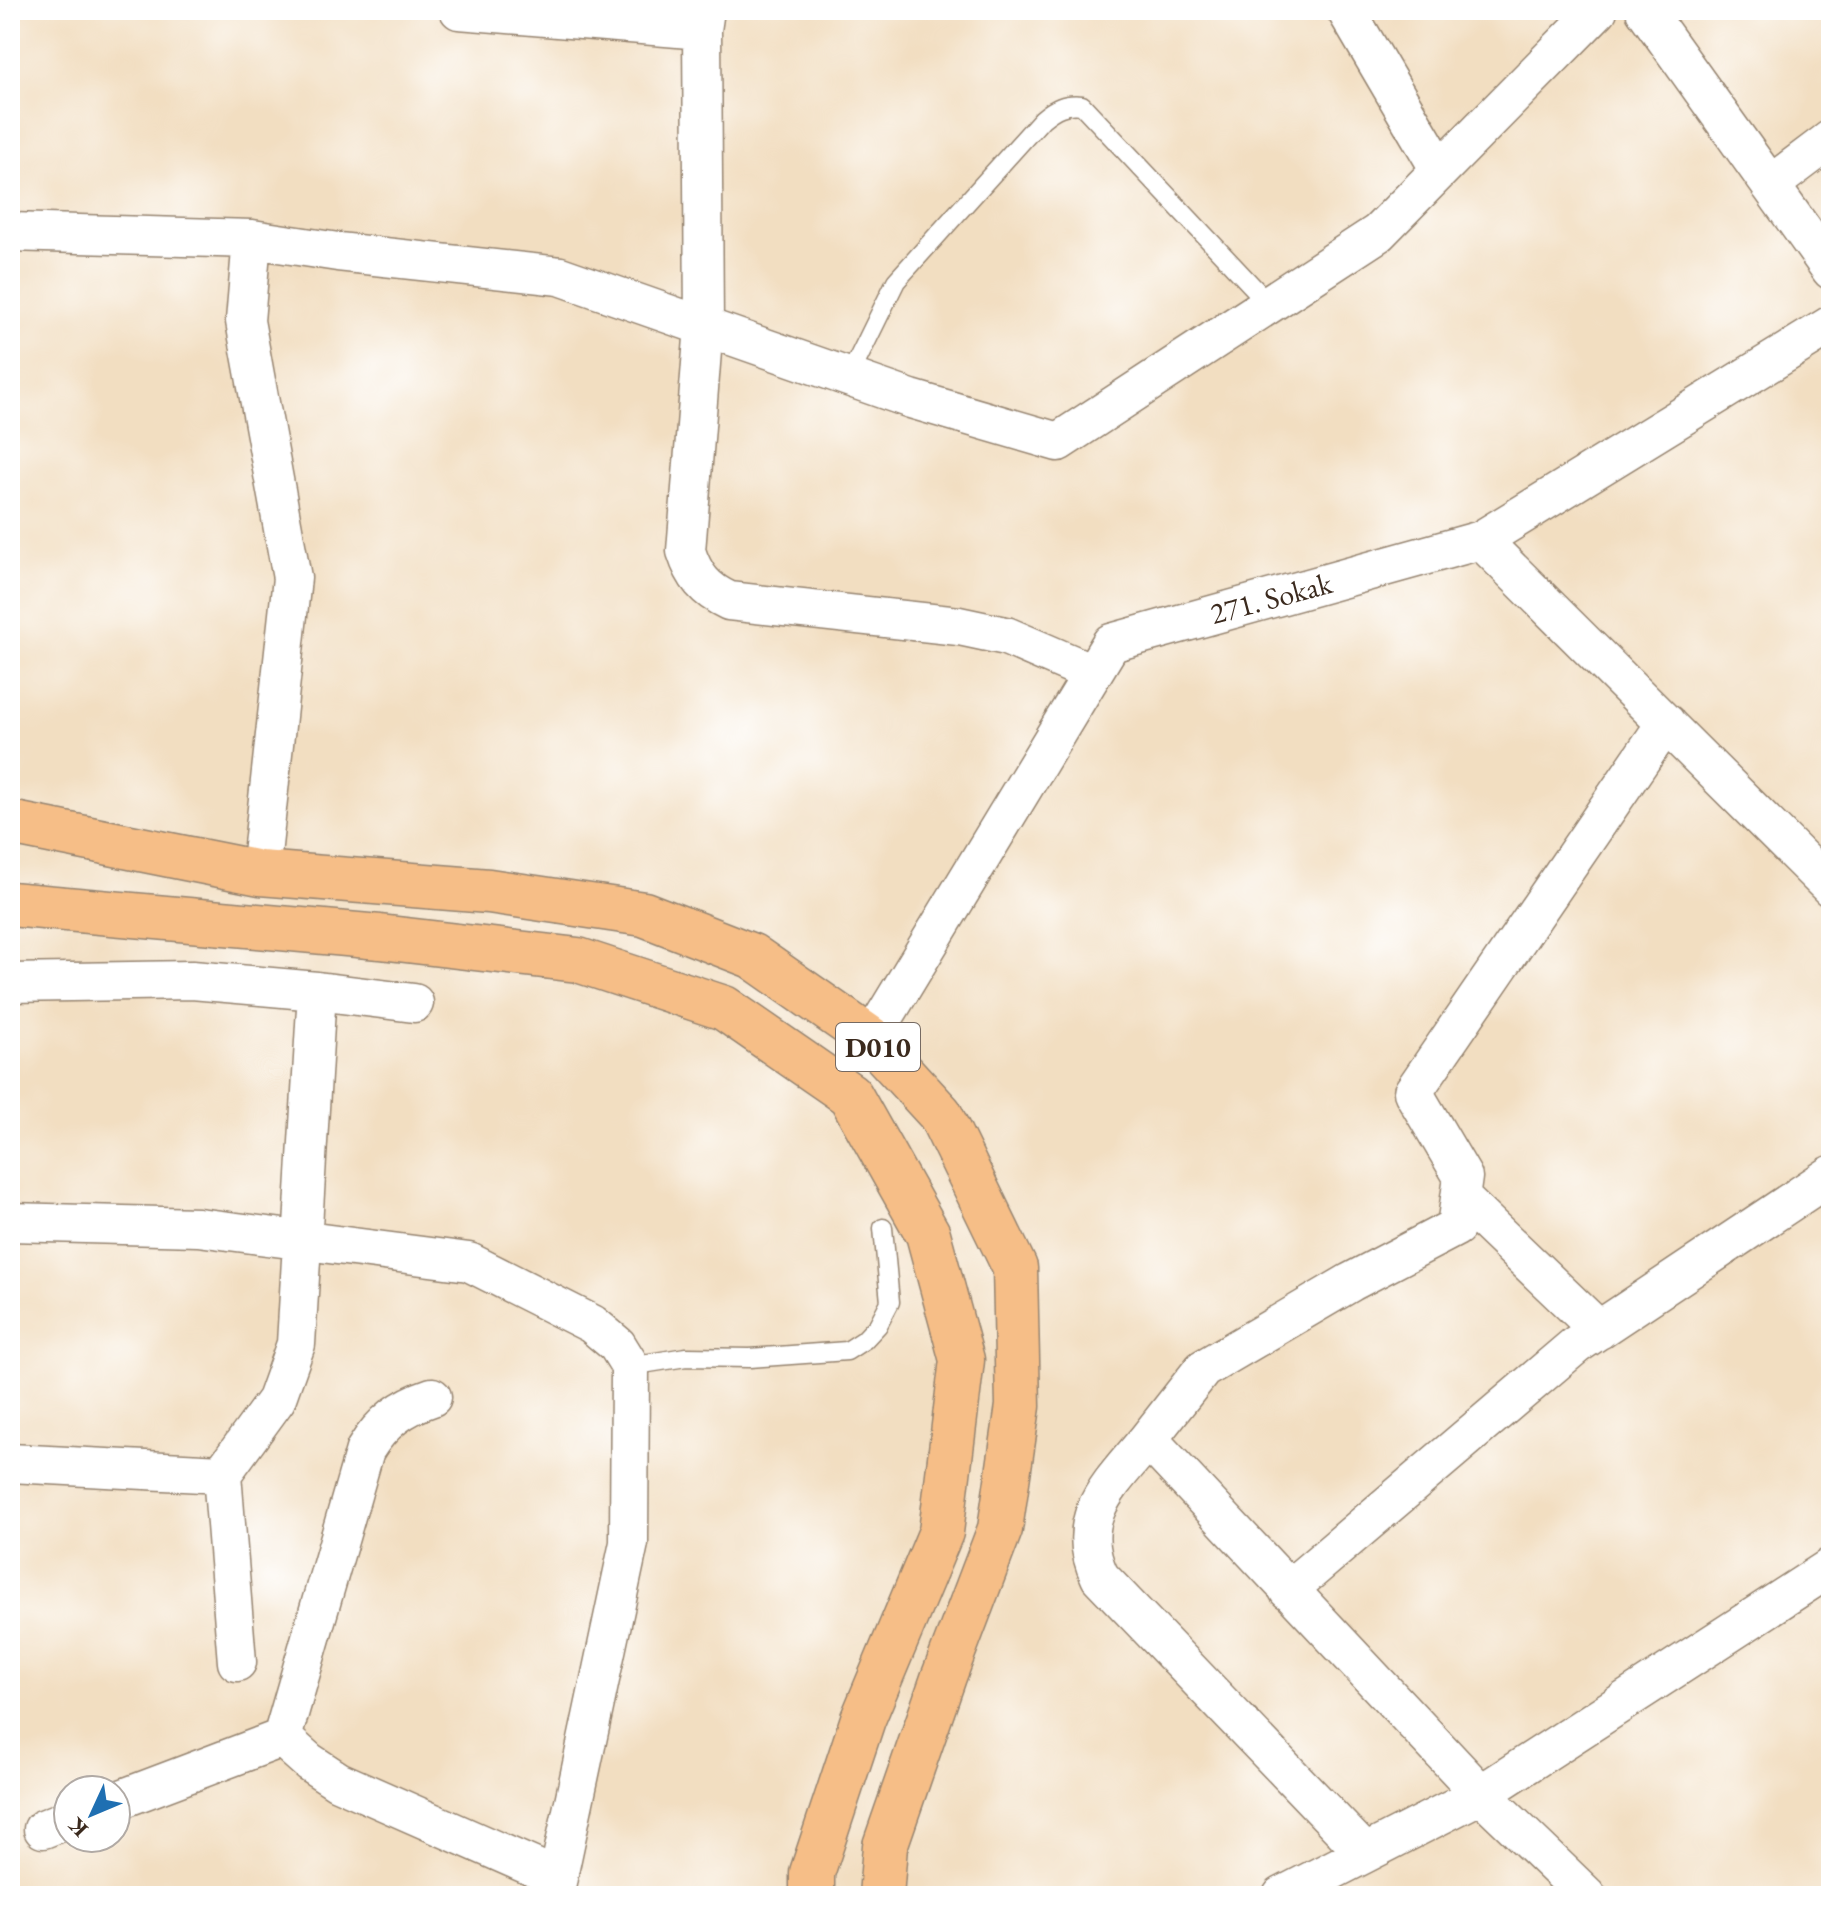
<svg xmlns="http://www.w3.org/2000/svg" width="1841" height="1906" viewBox="0 0 1841 1906" font-family="'EB Garamond',serif">
  <style>
    .lines { fill: none; stroke-linecap: round; stroke-linejoin: round }
    .lane-casing { stroke: #968470; stroke-width: 21 }
    .street-casing { stroke: #968470; stroke-width: 41 }
    .highway-casing { stroke: #968470; stroke-width: 47 }
    .lane { stroke: #fff; stroke-width: 18 }
    .street { stroke: #fff; stroke-width: 38 }
    .highway { stroke: #f6be87; stroke-width: 44 }
    .labels { text-anchor: middle; dominant-baseline: central; stroke-width: 6; stroke-linejoin: round; paint-order: stroke }
    .shield { fill: #fff; stroke: #766a62; stroke-width: 2 }
    .shield-label { font-size: 28px; font-weight: bold; fill: #3b2a1e }
    .street-label { font-size: 30px; fill: #3b2a1e; stroke: #fff }
  </style>
  <rect width="100%" height="100%" fill="#fff"/>
  <filter id="ink" filterUnits="userSpaceOnUse"><feTurbulence type="fractalNoise" baseFrequency=".0125" numOctaves="2"/><feDisplacementMap in="SourceGraphic" scale="16" xChannelSelector="R" yChannelSelector="G"/><feConvolveMatrix kernelMatrix="1 2 1 2 8 2 1 2 1" color-interpolation-filters="sRGB"/></filter>
  <filter id="wash" filterUnits="userSpaceOnUse"><feTurbulence type="fractalNoise" baseFrequency=".006" numOctaves="4" result="noise"/><feDisplacementMap in="SourceGraphic" scale="32" xChannelSelector="R" yChannelSelector="G"/><feGaussianBlur stdDeviation="1.8" result="paint"/><feColorMatrix in="noise" values="0 0 0 0 0 0 0 0 0 0 0 0 0 0 0 0 0 1.4 0 .05"/><feComposite in="paint" operator="in"/></filter>
  <g filter="url(#wash)">
    <rect width="100%" height="100%" fill="#f2dec1"/>
  </g>
  <g filter="url(#ink)">
    <g class="lines">
      <g class="lane-casing">
        <path id="lane" d="M849 377 896 281 1042 119C1055 108 1065 103 1082 105L1269 304
          M630 1366 686 1357 750 1358 847 1351 864 1340 878 1325 890 1302 883 1228"/>
      </g>
      <g class="street-casing">
        <path id="street" d="M459 10 702 30
          M705 10 702 30 704 326 686 551C694 576 705 590 729 601L959 626 1006 636 1092 673
          M1346 10 1440 170
          M1645 10 1831 270
          M1770 185 1831 139
          M10 232 252 239
          M1481 540 1831 888
          M260 873 292 578 245 321 252 239 338 252 560 276 911 399 1058 442 1378 233 1598 10
          M10 983 192 980 317 991 414 1003
          M871 1039 1111 643 1481 540 1831 325
          M1460 1197 1599 1330
          M10 1222 198 1227 469 1262 592 1324 617 1345 630 1366 629 1543 554 1896
          M1148 1439C1112 1483 1071 1517 1100 1577L1365 1853
          M10 1463 222 1474
          M1288 1590 1576 1345 1831 1175
          M237 1662 222 1474 276 1400 296 1344 317 991
          M282 1738 365 1450C382 1422 402 1407 432 1397
          M116 1801 282 1738 309 1762 338 1781 558 1878
          M43 1829 68 1819
          M1282 1896 1481 1794 1831 1567
          M1587 1896 1481 1794 1148 1439 1203 1369 1351 1282 1456 1227 1463 1177 1413 1092 1666 723"/>
      </g>
      <g class="highway-casing">
        <path id="highway" d="M10 823 260 873 489 891 644 914 752 956 871 1039 940 1114 1015 1268 1018 1406 1000 1529 944 1676 885 1846 881 1896
          M10 904 380 937 578 960 724 1008 850 1095 928 1234 962 1360 941 1532 863 1719 812 1873V1896"/>
      </g>
      <use href="#lane" class="lane"/>
      <use href="#street" class="street"/>
      <use href="#highway" class="highway"/>
    </g>
  </g>
  <g class="labels">
    <rect class="shield" x="836" y="1023" width="84" height="48" rx="6"/>
    <g class="shield-label">
      <text x="878" y="1047">D010</text>
    </g>
    <g class="street-label">
      <text transform="translate(1271 598) rotate(-15)">271. Sokak</text>
    </g>
  </g>
  <rect width="1841" height="1906" fill="none" stroke="#fff" stroke-width="40"/>
  <g transform="translate(92 1814) rotate(226)"><circle r="38" fill="#ffffff" stroke="#b1aaa5" stroke-width="2"/>
  <path d="M0-6L14 30L0 20L-14 30Z" fill="#1f6fb2"/>
  <text y="-12" font-size="22" font-weight="bold" text-anchor="middle" fill="#3b2a1e">K</text>
  </g>
</svg>
